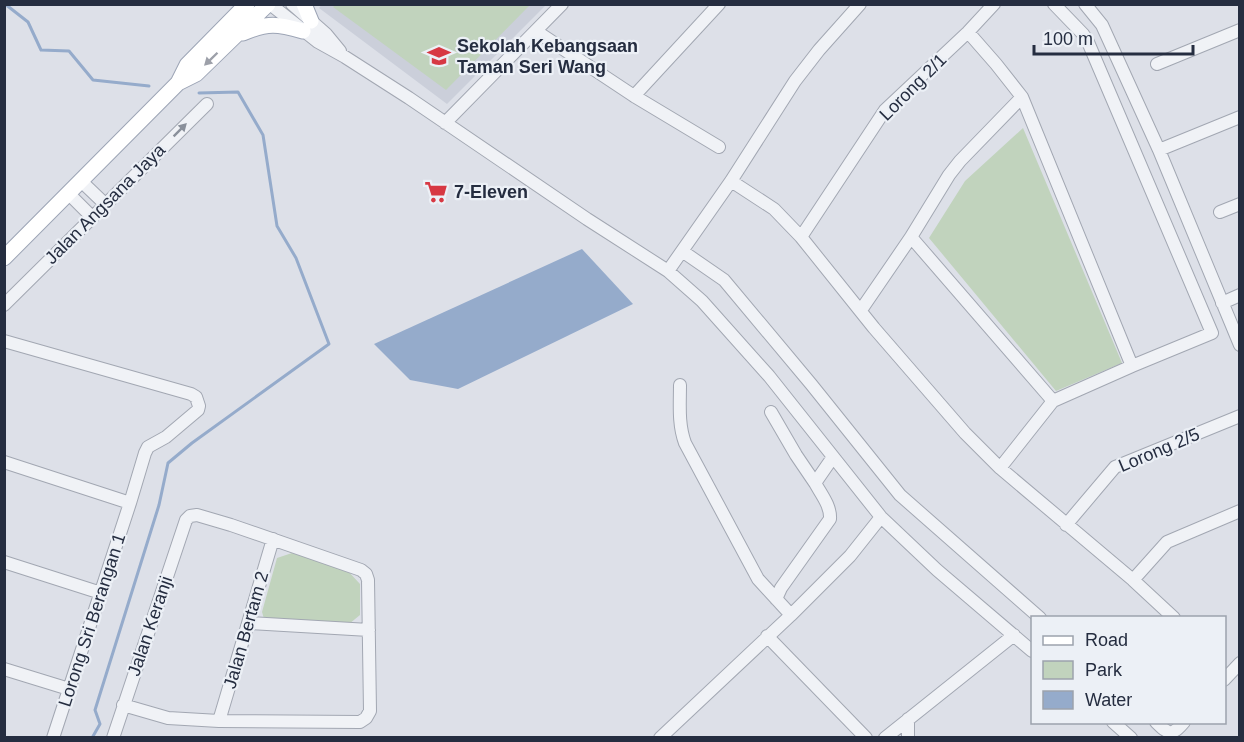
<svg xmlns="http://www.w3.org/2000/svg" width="1244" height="742" viewBox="0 0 1244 742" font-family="Arial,sans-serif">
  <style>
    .built { fill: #cbcfda }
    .green { fill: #c1d3bd }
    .water { fill: #95abcb }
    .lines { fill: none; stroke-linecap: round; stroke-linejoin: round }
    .stream { stroke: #95abcb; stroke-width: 3 }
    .minor-casing { stroke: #a2a7b2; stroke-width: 14 }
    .major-casing { stroke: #9ca4b5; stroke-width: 17 }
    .minor { stroke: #f0f2f6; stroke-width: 12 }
    .major { stroke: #fff; stroke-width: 15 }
    .oneway { fill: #9da0a9 }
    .oneway2 { fill: #8a909b }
    .labels { text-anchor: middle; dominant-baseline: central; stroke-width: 4.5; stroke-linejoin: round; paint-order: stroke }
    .poi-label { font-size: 18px; font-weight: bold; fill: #252d40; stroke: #ecf0f6; text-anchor: start }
    .street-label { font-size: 18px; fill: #252d40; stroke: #ecf0f6 }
  </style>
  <rect width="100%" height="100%" fill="#dde0e8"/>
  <path class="built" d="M322 4 546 5 447 104 319 8Z"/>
  <path class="green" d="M335 5V4L530 5 446 90 333 7Z
    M1023 128 1122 363 1056 391 929 238 965 181Z
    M292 553 347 570 360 584V615L349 624 265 622 262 612 277 558Z"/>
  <path class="water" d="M582 249 633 304 458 389 410 380 374 344Z"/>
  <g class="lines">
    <path class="stream" d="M5 4 28 22 41 50 69 51 93 80 149 86
      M92 738 100 724 95 710 159 505 168 463 192 443 329 344 296 258 277 226 263 135 238 92 199 93"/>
    <g class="minor-casing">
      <path id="minor" d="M270 4 318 42 345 57 409 98 587 219 668 271 702 301 769 376 881 517 937 570 1032 651
        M292 4 326 34 340 51
        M1085 4 1102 25 1159 150 1240 345
        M536 31 634 96 719 147
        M968 32 996 64 1022 97 1132 366
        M1157 64 1240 30
        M634 96 719 4
        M445 123 562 4
        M1159 150 1240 117
        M81 181 105 204
        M731 181 774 209 801 237 874 328 965 433 1000 468 1133 580 1174 618
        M68 193 92 217
        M1220 212 1240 204
        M801 237 885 110 968 32 994 4
        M911 237 1053 401
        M682 251 724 280 811 384 900 495 1040 618
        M668 271 731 181 795 81 819 50 860 4
        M1222 303 1240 295
        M4 305 207 104
        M861 310 911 237 949 175 960 161 1022 97
        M4 341 191 394 196 397 199 406 198 410 166 437 148 447 145 453 130 503 53 738
        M680 385C680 404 678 424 685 443L758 579 791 615
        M771 412 796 455 815 483
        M4 462 130 503
        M1000 468 1053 401 1132 366 1212 333 1088 42 1083 34 1054 4
        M1066 525 1115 467 1240 416
        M4 562 101 593
        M1133 580 1167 542 1240 511
        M776 599 781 588 830 519C831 506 821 494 815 483L833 457
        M248 623 369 630
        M767 636 866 738
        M4 669 69 689
        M1224 680 1240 663
        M908 719V738
        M219 721 273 539
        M1113 722 1131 738
        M1156 722C1169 735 1172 736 1184 722
        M113 738 186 520 190 516 197 515 231 525 361 570 366 574 368 580 370 711 366 718 360 722 219 721 168 718 123 705
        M660 738 791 615 850 556 881 517
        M885 738 1014 635"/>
    </g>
    <g class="major-casing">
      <path id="major" d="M304 4 311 21
        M243 33C268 22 278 24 303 31
        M178 83 187 65 247 4
        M4 258 178 83 196 74 268 4"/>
    </g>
    <use href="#minor" class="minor"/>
    <use href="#major" class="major"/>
  </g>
  <defs><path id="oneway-solid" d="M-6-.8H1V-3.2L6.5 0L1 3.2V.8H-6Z" transform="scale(1.5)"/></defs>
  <use class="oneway" href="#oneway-solid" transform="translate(211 59) rotate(136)"/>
  <use class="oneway2" href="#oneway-solid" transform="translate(180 130) rotate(-45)"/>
  <defs>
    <g id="school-bare" transform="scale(1.8)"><path d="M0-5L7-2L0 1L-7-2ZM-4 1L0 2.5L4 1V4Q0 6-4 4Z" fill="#d73843" stroke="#ecf0f6" stroke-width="2.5" paint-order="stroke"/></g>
    <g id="supermarket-bare" transform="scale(1.8)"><path d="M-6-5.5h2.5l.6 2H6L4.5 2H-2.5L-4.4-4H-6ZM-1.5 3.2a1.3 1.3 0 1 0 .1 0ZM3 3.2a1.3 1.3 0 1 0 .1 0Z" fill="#d73843" stroke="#ecf0f6" stroke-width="2.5" paint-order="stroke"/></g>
  </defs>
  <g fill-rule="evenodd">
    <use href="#school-bare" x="439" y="56"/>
    <use href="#supermarket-bare" x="436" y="192"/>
  </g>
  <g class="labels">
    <g class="poi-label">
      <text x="457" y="46">Sekolah Kebangsaan<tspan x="457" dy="21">Taman Seri Wang</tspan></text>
      <text x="454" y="192">7-Eleven</text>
    </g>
    <g class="street-label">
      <text transform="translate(913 87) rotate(-45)">Lorong 2/1</text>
      <text transform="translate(105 204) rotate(-45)">Jalan Angsana Jaya</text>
      <text transform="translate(1159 450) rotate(-23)">Lorong 2/5</text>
      <text transform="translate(92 620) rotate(-72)">Lorong Sri Berangan 1</text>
      <text transform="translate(150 626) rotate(-71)">Jalan Keranji</text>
      <text transform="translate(246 630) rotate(-74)">Jalan Bertam 2</text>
    </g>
  </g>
  <rect width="1244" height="742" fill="none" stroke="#252d40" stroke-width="12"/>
  <rect x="1031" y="616" width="195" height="108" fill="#ecf0f6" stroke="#9ca2ad" stroke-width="1.5"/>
  <rect x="1043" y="636" width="30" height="9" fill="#ffffff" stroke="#9ca2ad" stroke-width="1.5"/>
  <text x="1085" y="646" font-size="18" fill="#252d40">Road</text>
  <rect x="1043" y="661" width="30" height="18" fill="#c1d3bd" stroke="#9ca2ad" stroke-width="1.5"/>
  <text x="1085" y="676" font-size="18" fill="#252d40">Park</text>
  <rect x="1043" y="691" width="30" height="18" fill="#95abcb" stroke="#9ca2ad" stroke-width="1.5"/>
  <text x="1085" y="706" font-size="18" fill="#252d40">Water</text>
  <path d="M1034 45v9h159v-9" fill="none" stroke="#252d40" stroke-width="3"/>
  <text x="1043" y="45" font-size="18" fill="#252d40" stroke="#ecf0f6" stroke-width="4.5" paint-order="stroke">100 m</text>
</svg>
